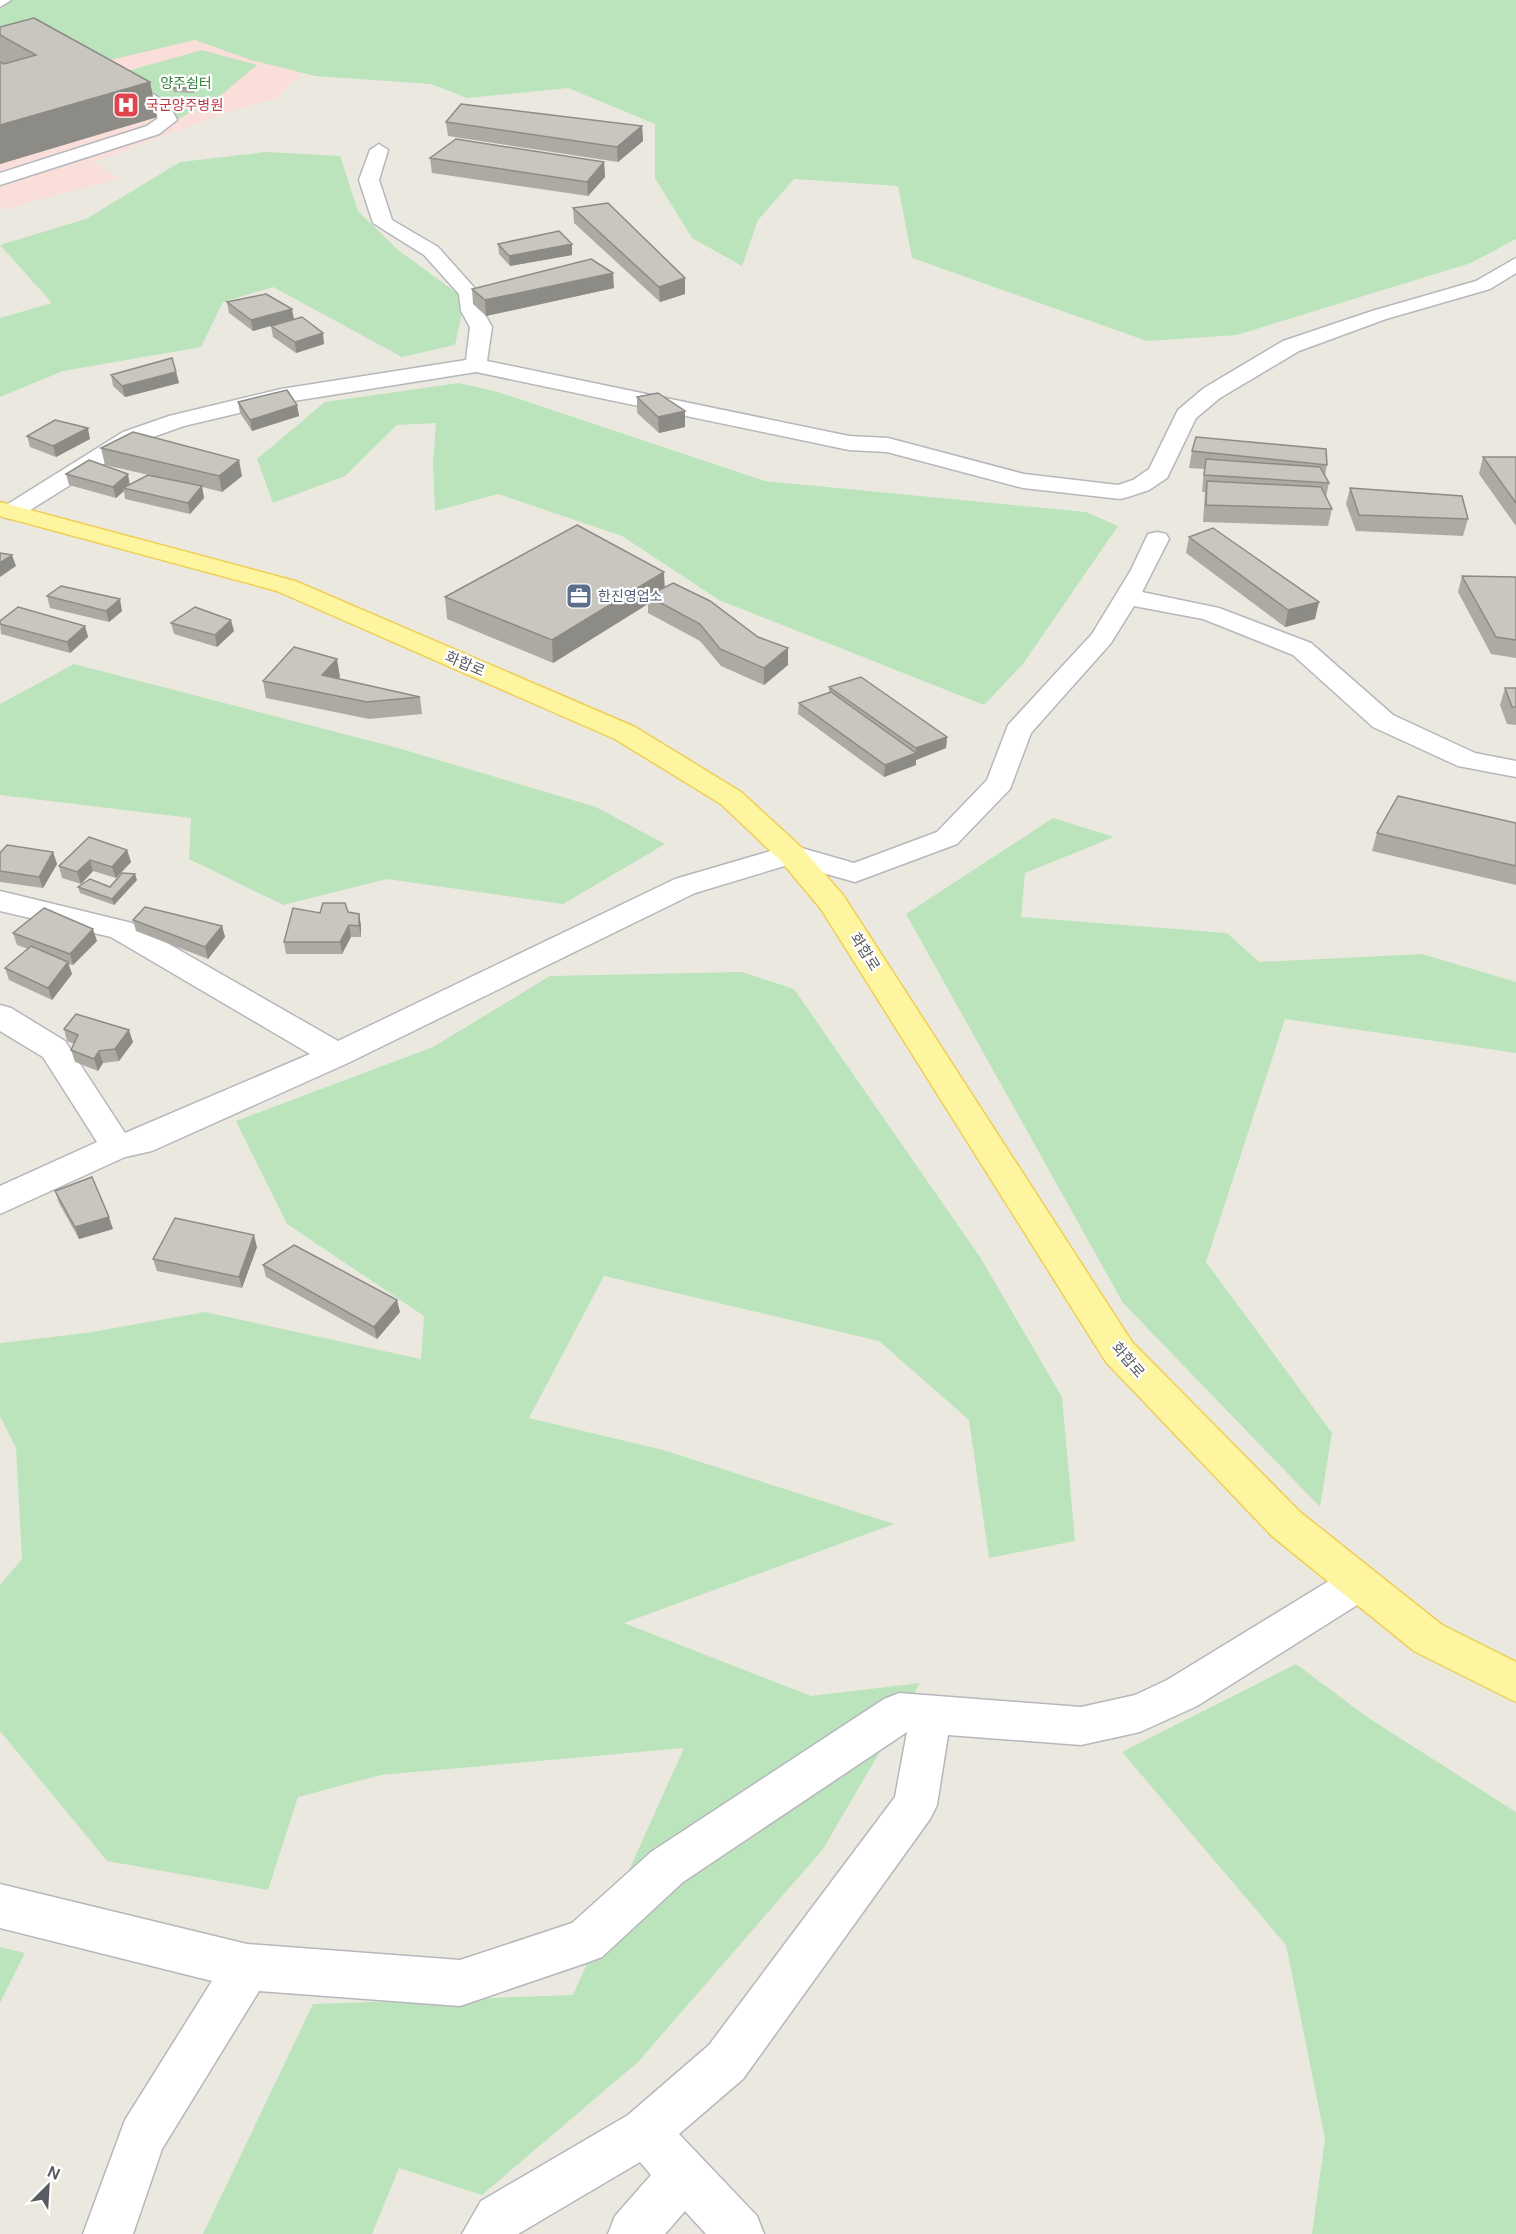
<svg xmlns="http://www.w3.org/2000/svg" width="1516" height="2234" viewBox="0 0 1516 2234" font-family="'DM Sans','Noto Sans KR',sans-serif">
  <style>
    .medical { fill: #faded9 }
    .green { fill: #bbe4bd }
    .lines { fill: none; stroke-linecap: round; stroke-linejoin: round }
    .minor-casing { stroke: #b5b7bc; stroke-width: 3 }
    .major-casing { stroke: #f0ce54; stroke-width: 3 }
    .minor { fill: #fff; fill-rule: evenodd }
    .major { fill: #fef5a1; fill-rule: evenodd }
    .wall { fill: #acaaa3 }
    .shaded-wall { fill: #8c8b85 }
    .building { fill: #c8c6be; stroke: #8c8b85; stroke-width: 1.5 }
    .labels { text-anchor: middle; dominant-baseline: central; stroke-width: 4.5; stroke-linejoin: round; paint-order: stroke }
    .far-park-label { font-size: 14px; fill: #34833d; stroke: #fff }
    .far-health-label { font-size: 14px; fill: #be3a42; stroke: #fff; text-anchor: start }
    .far-service-label { font-size: 14px; fill: #4e5e75; stroke: #fff; text-anchor: start }
    .street-label { font-size: 15px; fill: #585b60; stroke: #fff }
  </style>
  <rect width="100%" height="100%" fill="#ebe9df"/>
  <path class="medical" d="M0 0H384L330 42 278 98 227 112 94 162 119 179 0 210Z"/>
  <path class="green" d="M12 0H1516V239L1471 263 1237 335 1147 341 912 258 898 186 794 179 758 220 742 266 692 238 655 178V124L568 88 467 98 431 84 315 76 251 60 195 40 110 60 0 36V10Z
    M202 50 257 65 220 96 171 123 113 75Z
    M266 152 340 156 358 211 398 250 465 299 455 345 402 357 273 287 223 302 201 347 63 371 0 397V318L52 303 0 245 86 219 180 162Z
    M459 383 498 392 765 481 1086 512 1118 526 1023 664 984 705 719 600 622 536 498 494 435 511 433 463 436 423 397 425 345 476 273 503 257 459 325 402Z
    M74 664 398 748 596 807 665 844 563 904 387 879 283 905 189 859 191 818 0 795V704Z
    M1053 818 1114 837 1025 873 1021 917 1227 933 1259 962 1422 954 1516 982V1053L1285 1019 1206 1262 1332 1433 1320 1507 1123 1303 906 914Z
    M742 972 794 989 980 1257 1062 1397 1075 1541 989 1558 969 1420 879 1341 604 1276 529 1418 663 1450 894 1524 624 1623 811 1696 920 1683 823 1849 638 2062 482 2195 399 2168 372 2234H203L313 2004 573 1995 684 1748 381 1775 298 1797 268 1890 107 1861 0 1731V1585L22 1559 16 1448 0 1416V1343L86 1333 205 1312 421 1359 424 1316 287 1224 236 1121 433 1047 550 976Z
    M1296 1664 1367 1717 1516 1812V2234H1312L1325 2139 1286 1945 1122 1752Z
    M0 1947 25 1953 0 2003Z"/>
  <g class="lines">
    <g class="minor-casing">
      <path id="minor" d="M0 0H11L0 7Z
        M116 79C138 84 169 98 177 120L159 134 0 185V173L147 126 158 118 148 107 110 88 107 84 110 80Z
        M379 144 388 150 379 180 392 220 438 247 479 293 483 311 492 327 487 361 849 436 888 438 1024 474 1118 485 1133 480 1149 469 1178 410 1204 388 1283 341 1372 311 1476 281 1516 258V273L1490 289 1386 319 1299 351 1220 398 1196 418 1167 478 1149 490 1128 497 1120 499 1023 488 887 452 849 450 476 372 281 403 184 426 139 442 19 517 11 519 3 517 0 511 3 507 123 432 169 416 281 389 466 360 470 327 461 311 459 294 424 255 373 223 359 180 370 150Z
        M1157 532 1166 534 1169 539 1142 592 1219 608 1311 643 1393 715 1475 753 1516 761V777L1458 766 1373 727 1293 655 1203 619 1134 606 1111 643 1031 733 1010 789 957 844 855 882 791 864 695 893 348 1063 152 1151 125 1157 0 1214V1186L97 1142 43 1057 0 1031V1005L11 1008 65 1041 125 1133 310 1054 111 937 0 911V891L132 923 338 1041 675 879 791 845 854 863 937 832 987 780 1008 725 1092 634 1131 570 1148 534Z
        M1359 1566 1373 1571 1379 1583 1373 1595 1197 1706 1140 1732 1081 1745 948 1735 937 1805 930 1819 743 2079 679 2134 757 2216 764 2234H706L685 2211 665 2234H608L615 2216 651 2175 640 2162 518 2234H462L481 2201 628 2115 709 2045 895 1797 907 1732 683 1882 602 1957 586 1963 460 2006 259 1991 162 2149 133 2234H83L125 2120 212 1981 0 1928V1884L247 1944 460 1960 572 1923 651 1852 884 1699 899 1693 1081 1707 1135 1695 1167 1680 1345 1571Z"/>
    </g>
    <g class="major-casing">
      <path id="major" d="M0 502 295 581 635 727 741 792 801 847 843 895 1132 1342 1300 1512 1442 1625 1516 1662V1702L1414 1651 1272 1536 1106 1362 821 909 781 861 721 804 615 739 277 591 0 516Z"/>
    </g>
    <use href="#minor" class="minor"/>
    <use href="#major" class="major"/>
  </g>
  <path class="wall" d="M0 27 150 82 157 117 0 164Z
    M198 86 193 93 174 92 173 88Z
    M446 122 642 126 643 141 618 162 448 136Z
    M430 158 604 162 605 177 588 196 432 173Z
    M573 208 685 294 660 302 574 223Z
    M498 244H572V255L510 266 499 254Z
    M614 288 486 316 473 304 472 289Z
    M227 302 294 319 253 331 229 313Z
    M271 326 324 344 296 353 273 337Z
    M176 372 179 383 125 397 113 386 111 375Z
    M637 397 685 427 659 433 637 413Z
    M238 402 297 405 299 416 252 431 240 413Z
    M27 436 90 439 56 457 30 447Z
    M101 448 242 476 222 492 202 487 204 498 190 514 125 499 124 491 116 498 69 485 66 474 130 484 171 480 105 465Z
    M1192 451 1327 465 1325 476 1329 483 1326 497 1332 509 1328 526 1203 522 1205 492H1202L1204 469 1189 468Z
    M1483 457H1516V526L1479 474Z
    M1350 488 1468 519 1463 536 1356 531 1346 504Z
    M1189 537 1315 619 1285 627 1186 553Z
    M664 572V587L758 637 788 648V665L764 685 721 666 700 641 648 613V604L553 663 447 619 445 597Z
    M1462 576 1516 577V658L1491 654 1458 592Z
    M47 596 122 611 109 622 50 608Z
    M0 621 85 626 88 637 70 653 1 634Z
    M171 623 234 631 217 647 174 634Z
    M340 677 338 679 420 697 422 714 369 719 266 698 263 681Z
    M829 687 947 737 946 748 916 760V765L884 777 798 714 799 703 829 692Z
    M1505 688H1516V725L1507 724 1500 705Z
    M1516 823V885L1372 851 1377 833Z
    M127 850 131 862 116 878 93 871 81 884 62 878 59 866Z
    M53 852 57 864 43 888 0 882V853Z
    M137 880 114 905 80 893 78 887H110Z
    M348 912 359 914 361 926V937H351L342 954H286L284 942 320 913Z
    M133 920 222 926 225 937 208 959 136 931Z
    M13 933 97 941 73 965 68 964 72 974 52 1000 9 980 5 968 28 949 17 945Z
    M64 1029 133 1042 119 1061 103 1063 98 1071 75 1062 71 1050 74 1044 67 1041Z
    M55 1191 113 1229 79 1239 59 1203Z
    M257 1247 242 1288 157 1271 153 1259Z
    M263 1265 400 1312 377 1339 266 1277Z"/>
  <path class="shaded-wall" d="M197 81 198 86 193 93 192 88Z
    M150 82 157 117 0 164V125Z
    M642 126 643 141 618 162 617 147Z
    M604 162 605 177 588 196 587 182Z
    M572 244V255L510 266 509 256Z
    M613 273 614 288 486 316 485 300Z
    M685 278V294L660 302 659 287Z
    M292 309 294 319 253 331 251 320Z
    M323 333 324 344 296 353 295 342Z
    M176 372 179 383 125 397 122 386Z
    M297 405 299 416 252 431 250 420Z
    M685 411V427L659 433 658 417Z
    M88 428 90 439 56 457 53 446Z
    M239 460 242 476 222 492 219 476Z
    M128 474 130 486 123 488 124 491 116 498 113 487Z
    M202 486 204 498 190 514 188 503Z
    M12 555 16 566 0 577V563Z
    M664 572 665 594 648 596V604L553 663 552 640Z
    M120 599 122 611 109 622 106 611Z
    M1319 602 1315 619 1285 627 1288 610Z
    M231 620 234 631 217 647 215 635Z
    M85 626 88 637 70 653 67 642Z
    M788 648V665L764 685V668Z
    M337 659 340 677 325 692 322 675Z
    M947 737 946 748 916 760V765L884 777 885 765 916 753V748Z
    M127 850 131 862 116 878 112 867Z
    M53 852 57 864 43 888 39 877Z
    M90 860 93 871 81 884 77 872Z
    M135 874 137 880 114 905 112 899Z
    M359 914 361 926V937L359 926Z
    M349 925 351 937 342 954 340 942Z
    M222 926 225 937 208 959 205 947Z
    M93 929 97 941 73 965 70 954Z
    M68 962 72 974 52 1000 48 988Z
    M129 1030 133 1042 119 1061 115 1049Z
    M99 1051 103 1063 98 1071 94 1059Z
    M109 1217 113 1229 79 1239 75 1227Z
    M254 1235 257 1247 242 1288 239 1277Z
    M397 1300 400 1312 377 1339 374 1327Z"/>
  <path class="building" d="M34 18 150 82 0 125V62L4 64 36 55 0 35V27Z
    M178 81H197L192 88H173Z
    M461 104 642 126 617 147 446 122Z
    M456 139 604 162 587 182 430 158Z
    M608 203 685 278 659 287 573 208Z
    M559 231 572 244 509 256 498 244Z
    M591 259 613 273 485 300 472 289Z
    M266 294 292 309 251 320 227 302Z
    M302 317 323 333 295 342 271 326Z
    M172 358 176 372 122 386 111 375Z
    M287 390 297 405 250 420 238 402Z
    M658 393 685 411 658 417 637 397Z
    M55 420 88 428 53 446 27 436Z
    M133 432 239 460 219 476 101 448Z
    M1196 437 1326 449 1327 465 1192 451Z
    M1483 457H1516V503Z
    M1206 459 1320 467 1329 483 1204 475Z
    M89 460 128 474 113 487 66 474Z
    M148 475 202 486 188 503 123 488Z
    M1207 481 1321 487 1332 509 1206 505Z
    M1350 488 1462 496 1468 519 1359 515Z
    M577 525 664 572 552 640 445 597Z
    M1213 528 1319 602 1288 610 1189 537Z
    M0 553 12 555 0 563Z
    M1462 576 1516 577V640L1496 637Z
    M673 583 710 601 758 637 788 648 764 668 720 649 700 624 648 596Z
    M61 586 120 599 106 611 47 596Z
    M18 607 85 626 67 642 0 624V621Z
    M195 607 231 620 215 635 171 623Z
    M294 647 337 659 322 675 420 697 367 702 263 681Z
    M861 677 947 737 916 748 829 687Z
    M1505 688H1516V707H1512Z
    M831 692 916 753 885 765 799 703Z
    M1398 796 1516 823V866L1377 833Z
    M89 837 127 850 112 867 90 860 77 872 59 866Z
    M7 845 53 852 39 877 0 871V853Z
    M122 873 135 874 112 899 78 887 90 879 110 887Z
    M323 903H345L348 912 359 914V926L349 925 340 942H284L293 908 320 913Z
    M145 907 222 926 205 947 133 920Z
    M44 908 93 929 70 954 13 933Z
    M31 946 68 962 48 988 5 968Z
    M76 1014 129 1030 115 1049 99 1051 94 1059 71 1050 78 1035 64 1029Z
    M92 1177 109 1217 75 1227 55 1191Z
    M175 1218 254 1235 239 1277 153 1259Z
    M294 1245 397 1300 374 1327 263 1265Z"/>
  <defs>
    <g id="hospital-square" transform="scale(1.35)"><rect x="-9" y="-9" width="18" height="18" rx="4" fill="#e0444e" stroke="#fff"/><path d="M-5-5h3v3.5h4V-5h3V5h-3V1.5h-4V5h-3Z" fill="#fff"/></g>
    <g id="office-square" transform="scale(1.35)"><rect x="-9" y="-9" width="18" height="18" rx="4" fill="#5c6f8a" stroke="#fff"/><path d="M-6-3h4V-5.5h4V-3h4V5H-6ZM-1-4.5V-3h2v-1.5ZM-6 0V1H6V0Z" fill="#fff"/></g>
  </defs>
  <g fill-rule="evenodd">
    <use href="#hospital-square" x="126" y="105"/>
    <use href="#office-square" x="579" y="596"/>
  </g>
  <g class="labels">
    <g class="far-park-label">
      <text x="186" y="83">양주쉼터</text>
    </g>
    <g class="far-health-label">
      <text x="146" y="105">국군양주병원</text>
    </g>
    <g class="far-service-label">
      <text x="598" y="596">한진영업소</text>
    </g>
    <g class="street-label">
      <text transform="translate(465 664) rotate(23)">화합로</text>
      <text transform="translate(865 952) rotate(58)">화합로</text>
      <text transform="translate(1128 1360) rotate(49)">화합로</text>
    </g>
  </g>
  <g transform="translate(48 2186) rotate(24)" stroke="#ffffff" stroke-width="4.5" paint-order="stroke">
  <path d="M0-4.5L10 22L0 15L-10 22Z" fill="#585b60"/>
  <text y="-9" font-size="16" font-weight="bold" text-anchor="middle" fill="#585b60">N</text>
  </g>
</svg>
